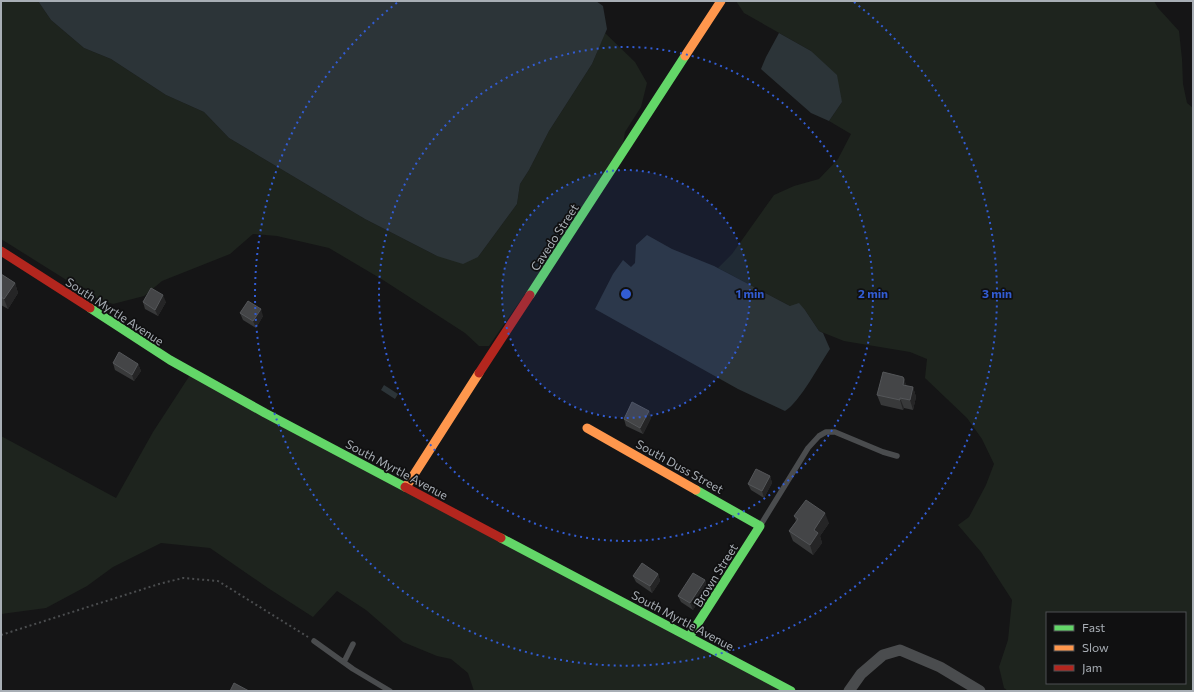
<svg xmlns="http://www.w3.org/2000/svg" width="1194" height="692" viewBox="0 0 1194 692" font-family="Commissioner,sans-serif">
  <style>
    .green { fill: #1e241e; fill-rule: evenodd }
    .water { fill: #2c3438 }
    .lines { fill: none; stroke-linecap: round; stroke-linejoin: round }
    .path { stroke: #4b4d4f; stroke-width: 2; stroke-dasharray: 2 3; stroke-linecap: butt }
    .lane { stroke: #4a4c4e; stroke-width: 5.5 }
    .street { stroke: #4a4c4e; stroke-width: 11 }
    .fast { stroke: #63d668; stroke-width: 9 }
    .slow { stroke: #ff974d; stroke-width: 9 }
    .jam { stroke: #b3261e; stroke-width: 9 }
    .wall { fill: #38393a }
    .shaded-wall { fill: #252526 }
    .building { fill: #444547; stroke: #545659 }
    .ring { fill: none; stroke: #325cd3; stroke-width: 2; stroke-dasharray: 2 4 }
    .labels { text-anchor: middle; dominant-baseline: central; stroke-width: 3.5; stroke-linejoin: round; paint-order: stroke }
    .street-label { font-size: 12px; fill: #a8aeb5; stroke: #101011 }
    .centre { fill: #325cd3; stroke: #101011; stroke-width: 2 }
    .ring-label { font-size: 12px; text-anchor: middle; font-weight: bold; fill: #325cd3; stroke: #101011; stroke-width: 3.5; stroke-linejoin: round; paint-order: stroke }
  </style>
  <rect width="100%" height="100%" fill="#151516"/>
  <path class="green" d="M1 1H38L51 20 84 48 111 59 166 95 204 112 229 138 365 219 437 256 478 257 517 204 520 184 529 170 549 131 592 64 605 33 635 62 647 83 641 107 625 132 621 155 489 346H479L465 333 383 280 329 248 277 236 253 234 230 254 162 281 144 296 113 304 82 293 76 286 1 239Z
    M736 1H1154L1158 8 1179 31 1182 59 1183 84 1187 103 1193 108V691H1008L1004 688 999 667 1008 640 1012 600 981 552 958 525 969 517 986 485 994 464 982 439 967 418 925 378 927 359 910 352 844 341 819 331 805 310 790 306 718 268 732 254 774 195 794 186 819 179 838 159 851 134 829 121 842 102 811 51 744 13ZM1047 613H1185V683H1047Z
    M192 372 791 691H474L468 673 451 659 437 656 403 642 366 610 337 591 313 617 268 588 210 548 161 543 113 567 87 586 46 608 1 614V436L116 498 153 432Z"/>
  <path class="water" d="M38 1H596L603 6 607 29 592 64 549 131 529 170 520 184 517 204 478 257 463 264 437 256 365 219 229 138 204 112 166 95 111 59 84 48 51 20Z
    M779 33 811 51 837 75 842 102 829 121 811 113 761 69 766 57Z
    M647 235 672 249 714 266 790 306 799 303 805 310 819 331 823 333 830 349C819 365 800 402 785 411L738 389 595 309 613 274 623 260 631 267 635 263 636 245Z
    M384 385 398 394 395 399 381 390Z"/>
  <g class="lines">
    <path class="path" d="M1 635 159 584 183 578 218 581 308 637"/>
    <path class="lane" d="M760 526 808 448 819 436 826 432H835L883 452 897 456
      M314 641 353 669 390 691
      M344 662 353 644"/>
    <path class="street" d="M849 691 861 674 883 655 900 650 940 667 980 691"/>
    <path class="fast" d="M530 295 685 56
      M90 308 170 360 265 413 405 487
      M501 538 791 691
      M689 637 760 526 696 490"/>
    <path class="slow" d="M685 56 721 1
      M587 428 696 490
      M406 487 479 373"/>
    <path class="jam" d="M1 251 90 308
      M479 373 530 295
      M405 487 501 538"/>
  </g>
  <path class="wall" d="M1 274 15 283 18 293 8 309 1 305Z
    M143 302H166L158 316 145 309Z
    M240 313 263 316 256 328 243 320Z
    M113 363 138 364 141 371 134 381 115 370Z
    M904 379 906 386 913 387 916 397 913 410 904 408 903 410 881 405 877 395Z
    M649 411 651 418 643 434 626 426 624 419Z
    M770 476 772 483 764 498 751 490 748 484Z
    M794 516 829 523 820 536 822 543 813 555 793 541 789 531 796 521Z
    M658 574 660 581 652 593 636 582 633 576Z
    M705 580 707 587 693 610 681 602 678 596Z"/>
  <path class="shaded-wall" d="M15 283 18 293 8 309 4 299Z
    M163 295 166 302 158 316 155 310Z
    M261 309 263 316 256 328 253 321Z
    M138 364 141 371 134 381 132 375Z
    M904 379 908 389 903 385Z
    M913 387 916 397 913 410 910 400Z
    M900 398 904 408 903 410 900 400Z
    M649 411 651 418 643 434 640 428Z
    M770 476 772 483 764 498 762 491Z
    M825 513 829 523 820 536 822 543 813 555 810 545 814 530Z
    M658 574 660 581 652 593 650 586Z
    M705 580 707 587 693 610 690 603Z"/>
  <path class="building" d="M1 274 15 283 4 299 1 297Z
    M151 288 163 295 155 310 143 302Z
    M248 301 261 309 253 321 240 313Z
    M119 352 138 364 132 375 113 363Z
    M883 372 903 377 904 379 903 385 913 387 910 400 900 398V400L877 395Z
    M632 402 649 411 640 428 624 419Z
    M756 469 770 476 762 491 748 484Z
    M806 500 825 513 814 530 818 533 810 545 789 531 798 519 794 516Z
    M642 563 658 574 650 586 633 576Z
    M693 573 705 580 690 603 678 596Z
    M234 683 249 691H230Z"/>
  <circle cx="626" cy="294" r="124" fill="#325cd3" fill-opacity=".12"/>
  <g class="ring">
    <circle cx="626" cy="294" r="124"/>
    <circle cx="626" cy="294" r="247"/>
    <path d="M854 2A371 371 0 1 1 398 2"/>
  </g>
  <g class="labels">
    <g class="street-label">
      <text transform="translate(554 237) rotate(-57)">Cavedo Street</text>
      <text transform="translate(115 311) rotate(33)">South Myrtle Avenue</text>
      <text transform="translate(680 466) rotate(29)">South Duss Street</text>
      <text transform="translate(397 469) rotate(28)">South Myrtle Avenue</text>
      <text transform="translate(715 575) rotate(-58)">Brown Street</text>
      <text transform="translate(683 620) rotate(28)">South Myrtle Avenue</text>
    </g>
  </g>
  <circle cx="626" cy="294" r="6" class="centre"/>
  <g class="ring-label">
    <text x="750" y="298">1 min</text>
    <text x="873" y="298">2 min</text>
    <text x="997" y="298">3 min</text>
  </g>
  <rect width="1194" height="692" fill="none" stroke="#a8aeb5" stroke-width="4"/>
  <rect x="1046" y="612" width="140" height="72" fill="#101011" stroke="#4d4f53"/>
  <rect x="1054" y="625" width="20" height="6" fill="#63d668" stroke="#4d4f53"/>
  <text x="1082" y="632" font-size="12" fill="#a8aeb5">Fast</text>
  <rect x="1054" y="645" width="20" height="6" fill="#ff974d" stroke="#4d4f53"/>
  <text x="1082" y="652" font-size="12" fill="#a8aeb5">Slow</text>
  <rect x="1054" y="665" width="20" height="6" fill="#b3261e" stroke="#4d4f53"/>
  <text x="1082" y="672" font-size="12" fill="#a8aeb5">Jam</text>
</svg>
